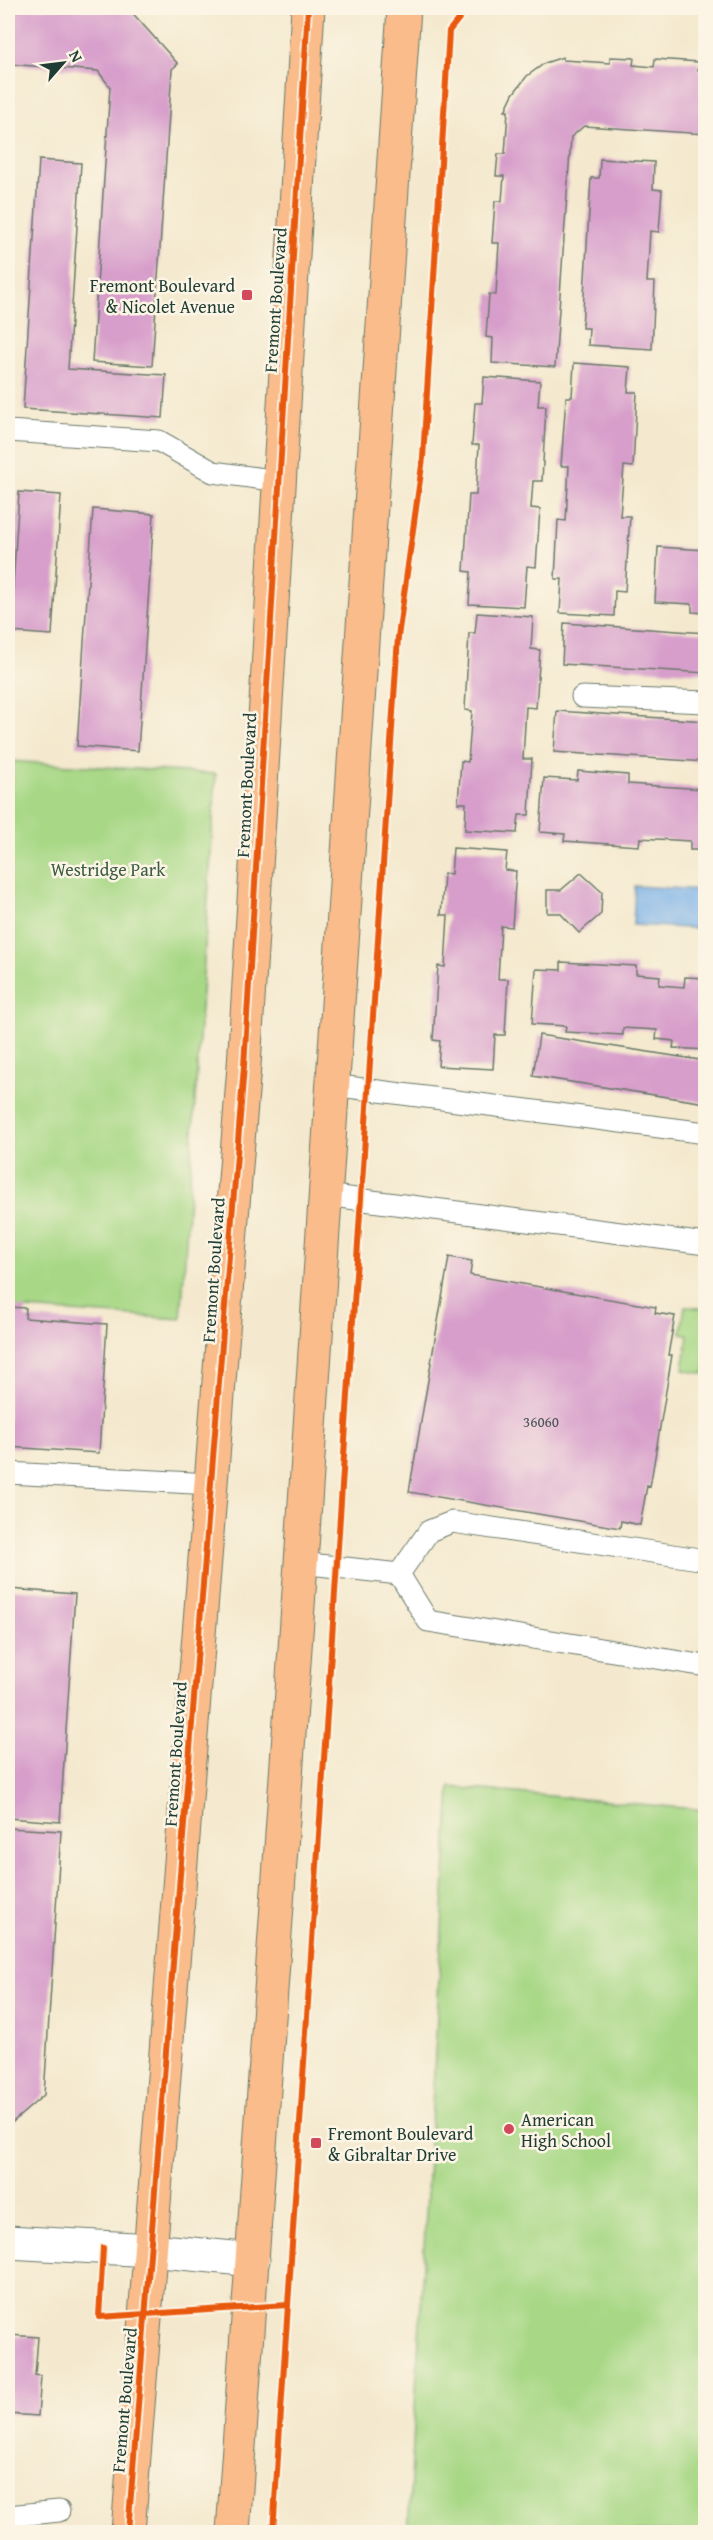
<svg xmlns="http://www.w3.org/2000/svg" width="713" height="2540" viewBox="0 0 713 2540" font-family="'Gentium Book Plus',serif">
  <style>
    .green { fill: #a8d886; stroke: #648a5d; stroke-width: 1.5 }
    .water { fill: #79b0e8; stroke: #4c768e; stroke-width: 1.5 }
    .building { fill: #d79ecb }
    .lines { fill: none; stroke-linecap: round; stroke-linejoin: round }
    .service-casing { stroke: #6a796a; stroke-width: 23 }
    .minor-casing { stroke: #6a796a; stroke-width: 35 }
    .primary-casing { stroke: #6a796a; stroke-width: 35 }
    .service { stroke: #fff; stroke-width: 21 }
    .minor { stroke: #fff; stroke-width: 33 }
    .primary { stroke: #f9bc8a; stroke-width: 33 }
    .cycleway-casing { stroke: #fcf5e5; stroke-width: 10 }
    .cycleway { stroke: #e8590c; stroke-width: 6 }
    .poi-dot { fill: #d1495b; stroke: #fcf5e5; stroke-width: 2 }
    .labels { text-anchor: middle; dominant-baseline: central; stroke-width: 5; stroke-linejoin: round; paint-order: stroke }
    .number-label { font-size: 15px; fill: #4d555a }
    .poi-label { font-size: 18px; fill: #1f3d34; stroke: #fcf5e5; text-anchor: start }
    .street-label { font-size: 18px; fill: #1f3d34; stroke: #fcf5e5 }
    .park-label { font-size: 18px; fill: #3a5c44; stroke: #fcf5e5 }
  </style>
  <rect width="100%" height="100%" fill="#fcf5e5"/>
  <filter id="ink" filterUnits="userSpaceOnUse"><feTurbulence type="fractalNoise" baseFrequency=".0167" numOctaves="2"/><feDisplacementMap in="SourceGraphic" scale="12" xChannelSelector="R" yChannelSelector="G"/><feConvolveMatrix kernelMatrix="1 2 1 2 8 2 1 2 1" color-interpolation-filters="sRGB"/></filter>
  <filter id="wash" filterUnits="userSpaceOnUse"><feTurbulence type="fractalNoise" baseFrequency=".008" numOctaves="4" result="noise"/><feDisplacementMap in="SourceGraphic" scale="24" xChannelSelector="R" yChannelSelector="G"/><feGaussianBlur stdDeviation="1.35" result="paint"/><feColorMatrix in="noise" values="0 0 0 0 0 0 0 0 0 0 0 0 0 0 0 0 0 1.4 0 .05"/><feComposite in="paint" operator="in"/></filter>
  <g filter="url(#wash)">
    <rect width="100%" height="100%" fill="#f4e9ce"/>
    <path class="green" d="M8 761 216 774 181 1319 8 1308Z
      M685 1306 705 1309V1374L683 1370 688 1335 681 1333Z
      M450 1787 705 1810V2532H408Z"/>
    <path class="water" d="M635 886 705 890V929L633 925Z"/>
    <g id="blocks">
      <path class="building" d="M8 8H76L124 11 128 8 178 64 172 69 152 366 92 362 110 87 98 71 8 64Z
        M563 57V60L610 63V57L634 58 633 65 654 67 655 59 699 62 698 70H706V134L584 126 571 137 555 367 492 363 493 338 486 337 489 294 496 295 499 243H492L495 201H502L504 176H496L498 154H505L508 111H505L513 94 527 76 545 63Z
        M600 159 654 162 653 189 662 190 659 232 650 231 647 282H655L652 349 588 345 589 328H582L591 178H599Z
        M39 160 81 163 68 369 166 375 163 418 23 409Z
        M574 363 630 367 628 392H637L633 467 624 466 620 516H630L625 592 615 591 614 616 560 613 562 579H555L558 520 566 521 569 466H561L566 397H572Z
        M484 377 540 381 538 406H546L542 481H533L531 508 540 509 536 567 527 566 524 607 469 604 471 572 464 571 469 495H476L479 445H472L475 403H482Z
        M19 492 61 495 52 635 10 632Z
        M93 509 154 514 138 751 77 746Z
        M658 547 706 550V613L692 612V604L655 602Z
        M477 613 533 617 531 649 540 650 536 708 526 707 523 759H532L529 815H519L517 833 465 830 466 803H458L461 761 468 762 472 711 465 710 469 633H475Z
        M564 623 706 633V673L562 664Z
        M557 711 706 721V762L554 752Z
        M578 771 628 775V784L703 789 706 778V850H690V841L640 838 639 846 564 841 565 834 540 832 544 778 577 780Z
        M453 848 507 852 505 870 516 871 512 927 501 926 498 979H508L505 1035H495L493 1069 438 1066 440 1041 433 1040 438 966 445 967 448 915H441L444 873 451 874Z
        M581 873 602 892 601 914 579 933 560 913H547V890H561Z
        M561 962 636 966V974L660 976 659 985 684 987 685 977 706 978V1050L673 1048 674 1041 656 1039 657 1030 623 1028V1035L565 1032 566 1026 532 1024 536 969 561 970Z
        M539 1035 706 1061V1103L533 1076Z
        M449 1257 472 1261 470 1275 656 1307 655 1313 675 1316 668 1355H672L650 1487 647 1486 640 1525 621 1521 620 1528 409 1492Z
        M8 1307 26 1308 25 1318 107 1324 99 1453 8 1447Z
        M9 1589 75 1594 60 1822 8 1818Z
        M8 1828 61 1831 44 2095 8 2126Z
        M8 2335 38 2337 35 2375 41 2376 38 2416 8 2414Z"/>
    </g>
  </g>
  <g filter="url(#ink)">
    <use href="#blocks" fill-opacity="0" stroke="#6a796a" stroke-width="1.5"/>
    <g class="lines">
      <g class="service-casing">
        <path id="service" d="M8 431 159 441 213 472 279 481
          M582 697 706 702
          M332 1085 706 1133
          M325 1195 706 1244
          M8 1473 211 1484
          M301 1563 399 1574 428 1621 706 1666
          M399 1574 429 1531 452 1522 706 1560
          M8 2516 59 2511"/>
      </g>
      <g class="minor-casing">
        <path id="minor" d="M8 2242 151 2250 253 2260"/>
      </g>
      <g class="primary-casing">
        <path id="primary" d="M128 2532 244 1066 308 8
          M233 2532 301 1563 404 8"/>
      </g>
      <use href="#service" class="service"/>
      <use href="#minor" class="minor"/>
      <use href="#primary" class="primary"/>
      <g class="cycleway-casing">
        <path id="cycleway" d="M103 2248 99 2317 288 2305
          M128 2532 244 1066 308 8
          M273 2532 398 637 423 458 449 31 461 16V8"/>
      </g>
      <use href="#cycleway" class="cycleway"/>
    </g>
  </g>
  <g class="poi-dot">
    <rect x="241" y="289" width="12" height="12" rx="3"/>
    <circle cx="509" cy="2129" r="6"/>
    <rect x="310" y="2137" width="12" height="12" rx="3"/>
  </g>
  <g class="labels">
    <g class="number-label">
      <text x="541" y="1421">36060</text>
    </g>
    <g class="poi-label">
      <text x="235" y="285" text-anchor="end">Fremont Boulevard<tspan x="235" dy="21">&amp; Nicolet Avenue</tspan></text>
      <text x="521" y="2119">American<tspan x="521" dy="21">High School</tspan></text>
      <text x="328" y="2133">Fremont Boulevard<tspan x="328" dy="21">&amp; Gibraltar Drive</tspan></text>
    </g>
    <g class="street-label">
      <text transform="translate(275 300) rotate(-86)">Fremont Boulevard</text>
      <text transform="translate(246 785) rotate(-87)">Fremont Boulevard</text>
      <text transform="translate(213 1270) rotate(-86)">Fremont Boulevard</text>
      <text transform="translate(175 1754) rotate(-86)">Fremont Boulevard</text>
      <text transform="translate(124 2400) rotate(-85)">Fremont Boulevard</text>
    </g>
    <g class="park-label">
      <text x="108" y="869">Westridge Park</text>
    </g>
  </g>
  <rect width="713" height="2540" fill="none" stroke="#fcf5e5" stroke-width="30"/>
  <g transform="translate(63 63) rotate(62)" stroke="#fcf5e5" stroke-width="4.5" paint-order="stroke">
  <path d="M0-4.5L10 22L0 15L-10 22Z" fill="#1f3d34"/>
  <text y="-9" font-size="16" font-weight="bold" text-anchor="middle" fill="#1f3d34">N</text>
  </g>
</svg>
